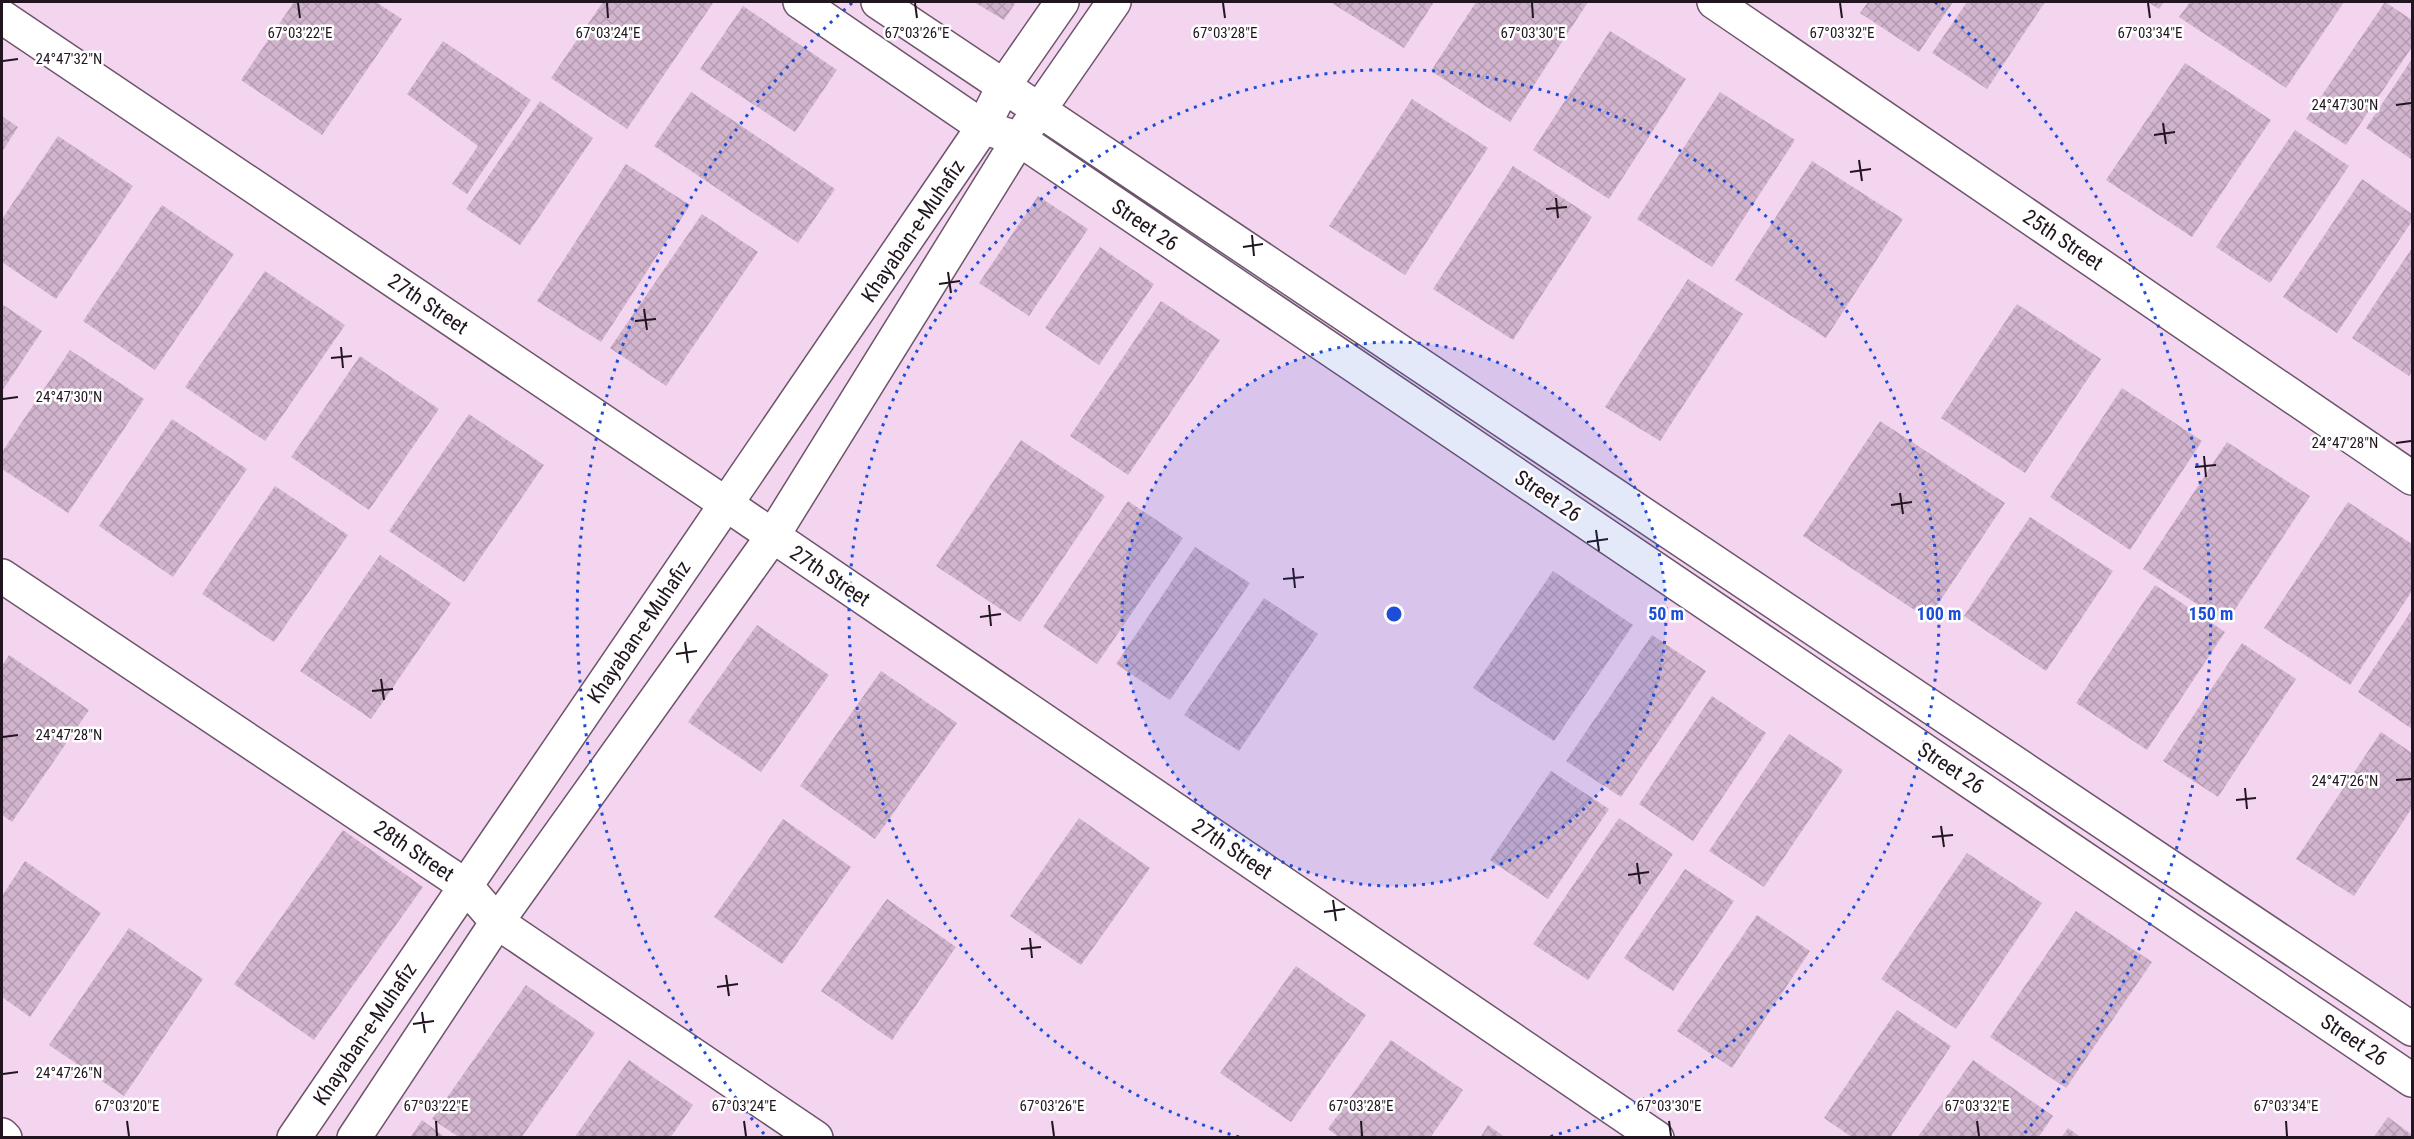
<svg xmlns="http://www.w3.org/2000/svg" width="2414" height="1139" viewBox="0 0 2414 1139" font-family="'Roboto Condensed',sans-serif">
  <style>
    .building { fill: url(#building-cross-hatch) }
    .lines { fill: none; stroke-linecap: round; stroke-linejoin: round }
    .minor-casing { stroke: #6d546a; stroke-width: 36 }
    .major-casing { stroke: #6d546a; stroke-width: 36 }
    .minor { stroke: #fff; stroke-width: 33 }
    .major { stroke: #fff; stroke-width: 33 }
    .ticks { fill: none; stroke: #21161f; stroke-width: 2 }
    .ring { fill: none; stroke: #1d4ed8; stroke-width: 3; stroke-dasharray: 3 6 }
    .labels { text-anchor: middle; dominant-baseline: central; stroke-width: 5; stroke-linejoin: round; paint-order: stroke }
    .street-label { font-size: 21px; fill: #21161f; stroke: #fff }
    .ticks-label { font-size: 15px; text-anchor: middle; fill: #21161f; stroke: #fff; stroke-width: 5; stroke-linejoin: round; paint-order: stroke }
    .centre { fill: #1d4ed8; stroke: #fff; stroke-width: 3 }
    .ring-label { font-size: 18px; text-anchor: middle; font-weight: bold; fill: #1d4ed8; stroke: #fff; stroke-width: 5; stroke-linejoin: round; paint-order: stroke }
  </style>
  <defs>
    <pattern id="building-cross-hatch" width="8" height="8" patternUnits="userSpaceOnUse" patternTransform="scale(1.5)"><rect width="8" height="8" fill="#d1b4cd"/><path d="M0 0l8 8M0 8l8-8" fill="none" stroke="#b39ab0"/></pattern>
  </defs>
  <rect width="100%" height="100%" fill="#f3d5ef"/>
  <path class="building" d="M294 2H376L402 19 322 135 241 80Z
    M603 2 713 3 627 129 551 78Z
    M974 2H1016L1004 20Z
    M1330 2H1434L1404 48Z
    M1476 2H1588L1510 122 1431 71Z
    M1868 2H1953L1919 52 1860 13Z
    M1967 2H2045L1987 89 1932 53Z
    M2148 2H2164L2159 9Z
    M2190 2H2344L2286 88 2179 17Z
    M2385 2 2412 20V47L2346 145 2306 119Z
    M743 6 837 70 795 132 700 69Z
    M1610 31 1686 79 1609 199 1533 150Z
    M443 41 531 100 467 194 452 184 478 146 407 94Z
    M2412 59V157L2411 159 2366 128Z
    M2185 63 2271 120 2192 237 2106 180Z
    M691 92 835 189 798 243 654 146Z
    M1720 92 1795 140 1712 267 1637 219Z
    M1412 99 1488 148 1405 275 1329 226Z
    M540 101 593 138 520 245 466 209Z
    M2 116 18 127 2 152Z
    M2295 130 2349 166 2270 283 2216 247Z
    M58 136 133 186 56 299 2 262V219Z
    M1812 161 1903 219 1826 338 1735 280Z
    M626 164 690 205 601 342 537 301Z
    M1513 166 1592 217 1513 340 1433 289Z
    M2362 179 2412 214V221L2337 333 2283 297Z
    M1038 196 1088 229 1029 316 979 283Z
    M162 205 234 254 155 370 83 321Z
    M702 214 758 252 666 386 610 348Z
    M1100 247 1154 284 1099 365 1045 328Z
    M2412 248V371L2409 376 2352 338Z
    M265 271 345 325 265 441 185 387Z
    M1688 279 1743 314 1660 441 1605 407Z
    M1161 301 1220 340 1128 475 1070 436Z
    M2 304 42 331 2 391Z
    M2017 304 2101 359 2025 473 1941 418Z
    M70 350 144 399 68 513 2 469V452Z
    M360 356 439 409 369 510 291 457Z
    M2122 388 2202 441 2130 550 2050 497Z
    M469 414 544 465 464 582 389 531Z
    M172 419 247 469 173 577 99 526Z
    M1880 421 2005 503 1928 619 1803 536Z
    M1021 440 1105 496 1020 622 936 566Z
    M2227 442 2310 496 2226 623 2143 569Z
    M275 486 348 535 274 642 202 594Z
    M1128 501 1183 538 1097 664 1043 627Z
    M2348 502 2412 544V591L2350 685 2264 628Z
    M2030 517 2113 571 2046 671 1964 616Z
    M1195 547 1250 583 1170 700 1116 664Z
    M380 555 451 603 371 719 300 671Z
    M1553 571 1633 625 1554 741 1473 688Z
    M2155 585 2225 632 2147 750 2076 703Z
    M1264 598 1318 634 1239 751 1184 715Z
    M2412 610V729L2358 692Z
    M757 625 829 675 761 772 688 722Z
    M1652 635 1706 671 1621 797 1566 761Z
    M2242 643 2296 679 2218 797 2163 761Z
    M9 655 89 710 12 822 2 815V666Z
    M881 671 957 723 875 839 800 786Z
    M1712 696 1766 733 1693 841 1639 804Z
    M2381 732 2412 753V808L2354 896 2296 859Z
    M1789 734 1843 770 1764 887 1709 851Z
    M1551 771 1609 809 1548 899 1490 860Z
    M1079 818 1150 868 1081 965 1010 916Z
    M1619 818 1673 854 1588 980 1533 944Z
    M783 819 851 867 782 964 714 917Z
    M343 830 423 887 314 1040 234 984Z
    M1967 853 2042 903 1956 1029 1881 979Z
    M25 861 101 913 30 1017 2 997V896Z
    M1685 869 1734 901 1673 991 1624 958Z
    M887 899 956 947 892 1040 821 991Z
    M2076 911 2152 962 2066 1088 1990 1037Z
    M1757 915 1810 951 1732 1068 1677 1031Z
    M129 928 203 979 124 1096 49 1045Z
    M1296 966 1366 1015 1291 1122 1220 1073Z
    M526 985 595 1033 521 1138H460L432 1119Z
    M1897 1010 1951 1046 1890 1138H1853L1824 1118Z
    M1391 1040 1463 1090 1430 1138H1340L1328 1129Z
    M629 1060 693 1105 670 1138H574Z
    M1973 1060 2053 1116 2038 1138H1917Z
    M2388 1117 2412 1135V1138H2373Z
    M422 1120 446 1138H410Z
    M1488 1125 1506 1138H1480Z
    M2068 1128 2082 1138H2061Z"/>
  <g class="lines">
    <g class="minor-casing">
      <path id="minor" d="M1714 2 2412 478
        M2 17 726 504 1657 1138
        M2 576 466 886 497 922 816 1138
        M2 1135 5 1138
        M294 1138 983 127 1003 87 1062 2
        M354 1138 497 922 772 537 1019 139 1114 2"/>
    </g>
    <g class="major-casing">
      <path id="major" d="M800 2 983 127 1019 139 2412 1080
        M878 2 2412 1029"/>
    </g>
    <use href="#minor" class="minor"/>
    <use href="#major" class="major"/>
  </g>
  <path class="ticks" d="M298 3 300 18M607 3 608 18M915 3 917 18M1223 3 1225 18M1532 3 1533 18M1840 3 1842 18M2148 3 2150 18M3 61 18 59M2396 105 2411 103M2163 123 2166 144M2154 135 2175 132M1859 160 1862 181M1850 172 1871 169M1556 198 1558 218M1546 209 1567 207M1252 235 1254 256M1243 247 1263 244M948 272 951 293M939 284 960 281M644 309 647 330M635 321 656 319M341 347 343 368M331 358 352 356M3 399 18 397M2396 443 2411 441M2204 456 2206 477M2195 467 2216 465M1900 493 1903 514M1891 505 1912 502M1596 530 1599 551M1587 542 1608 539M1293 568 1295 588M1283 579 1304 577M989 605 991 626M980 617 1001 614M685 642 688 663M676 654 697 651M381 679 384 700M372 691 393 689M3 737 18 735M2396 780 2411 779M2245 788 2247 809M2236 800 2256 798M1941 826 1944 847M1932 837 1953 835M1637 863 1640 884M1628 875 1649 872M1333 900 1336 921M1324 912 1345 909M1030 938 1032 958M1021 949 1041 947M726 975 729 996M717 987 738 984M422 1012 425 1033M413 1024 434 1021M3 1074 18 1072M127 1121 129 1136M436 1121 437 1136M744 1121 746 1136M1052 1121 1054 1136M1361 1121 1362 1136M1669 1121 1671 1136M1977 1121 1979 1136M2286 1121 2287 1136"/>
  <circle cx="1394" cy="614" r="272" fill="#1d4ed8" fill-opacity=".12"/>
  <g class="ring">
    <circle cx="1394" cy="614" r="272"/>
    <path d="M1239 1137A545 545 0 1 1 1549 1137"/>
    <path d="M764 1134A817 817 0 0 1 853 2M1935 2A817 817 0 0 1 2024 1134"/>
  </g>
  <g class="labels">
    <g class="street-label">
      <text transform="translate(1145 225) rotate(34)">Street 26</text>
      <text transform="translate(913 231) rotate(-56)">Khayaban-e-Muhafiz</text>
      <text transform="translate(2063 240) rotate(34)">25th Street</text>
      <text transform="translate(428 304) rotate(34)">27th Street</text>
      <text transform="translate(1548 496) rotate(34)">Street 26</text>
      <text transform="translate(830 576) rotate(34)">27th Street</text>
      <text transform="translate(639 632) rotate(-56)">Khayaban-e-Muhafiz</text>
      <text transform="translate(1951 768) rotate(34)">Street 26</text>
      <text transform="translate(1232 849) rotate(34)">27th Street</text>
      <text transform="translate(414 851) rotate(34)">28th Street</text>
      <text transform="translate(365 1034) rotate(-56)">Khayaban-e-Muhafiz</text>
      <text transform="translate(2354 1040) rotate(34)">Street 26</text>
    </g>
  </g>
  <g class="ticks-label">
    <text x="300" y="38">67°03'22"E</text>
    <text x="608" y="38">67°03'24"E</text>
    <text x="917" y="38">67°03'26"E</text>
    <text x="1225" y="38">67°03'28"E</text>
    <text x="1533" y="38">67°03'30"E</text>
    <text x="1842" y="38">67°03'32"E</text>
    <text x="2150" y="38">67°03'34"E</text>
    <text x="69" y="64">24°47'32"N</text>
    <text x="2345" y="110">24°47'30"N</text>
    <text x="69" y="402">24°47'30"N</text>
    <text x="2345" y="448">24°47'28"N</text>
    <text x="69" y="740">24°47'28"N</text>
    <text x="2345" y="786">24°47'26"N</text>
    <text x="69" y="1078">24°47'26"N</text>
    <text x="127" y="1111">67°03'20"E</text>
    <text x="436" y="1111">67°03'22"E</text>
    <text x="744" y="1111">67°03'24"E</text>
    <text x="1052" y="1111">67°03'26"E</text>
    <text x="1361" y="1111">67°03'28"E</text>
    <text x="1669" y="1111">67°03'30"E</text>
    <text x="1977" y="1111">67°03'32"E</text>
    <text x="2286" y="1111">67°03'34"E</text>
  </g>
  <circle cx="1394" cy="614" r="9" class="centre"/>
  <g class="ring-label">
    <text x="1666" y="620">50 m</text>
    <text x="1939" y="620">100 m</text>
    <text x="2211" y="620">150 m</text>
  </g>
  <rect width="2414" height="1139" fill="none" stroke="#21161f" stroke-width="6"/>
</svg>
